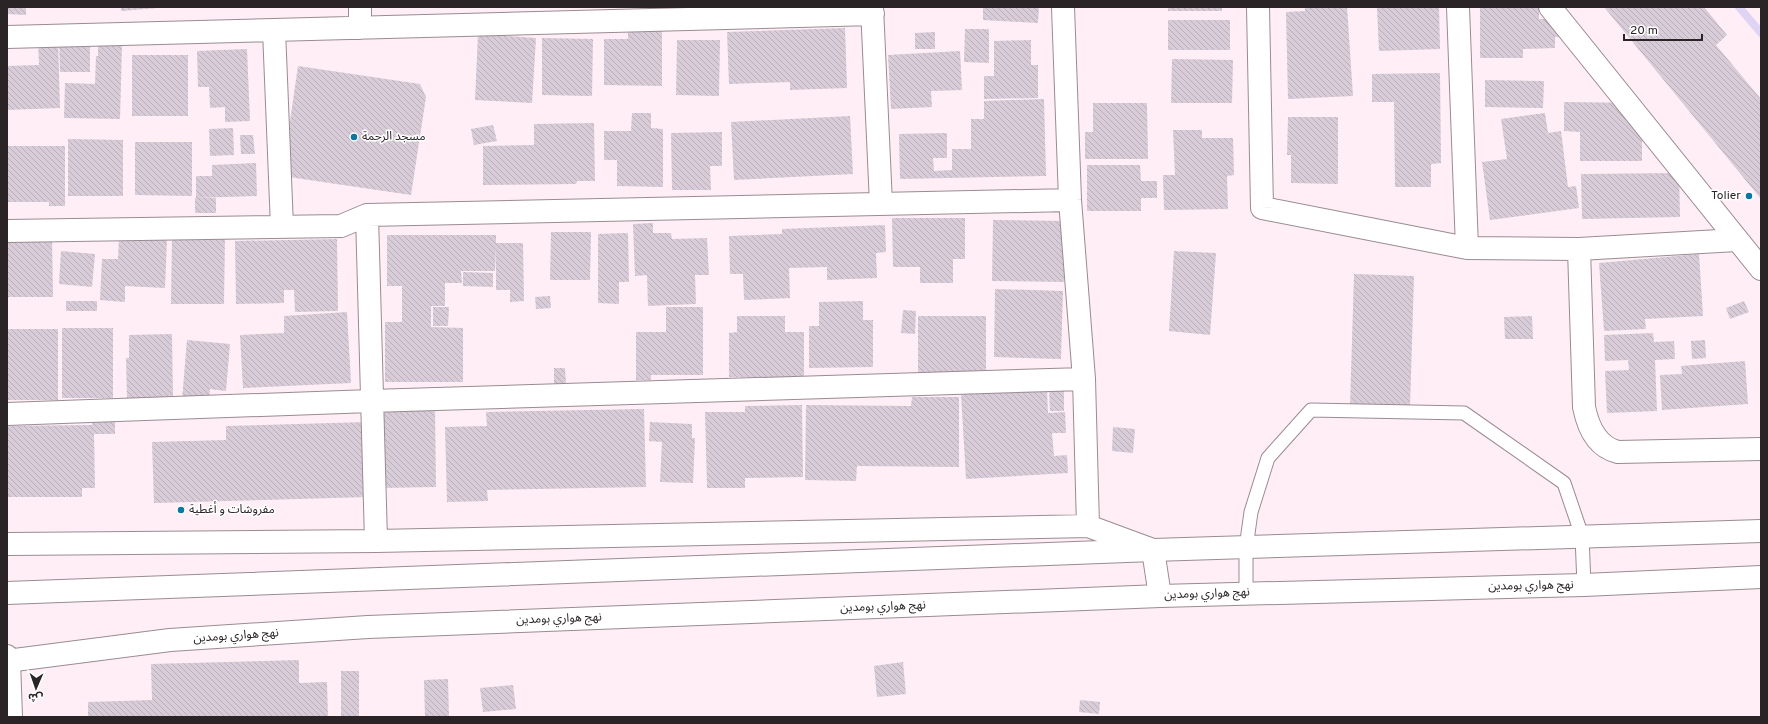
<svg xmlns="http://www.w3.org/2000/svg" width="1768" height="724" viewBox="0 0 1768 724" font-family="Overpass,'Noto Sans Arabic',sans-serif">
  <style>
    .lines { fill: none; stroke-linecap: round; stroke-linejoin: round }
    .stream { stroke: #e0d4f5; stroke-width: 8 }
    .building { fill: url(#building-back-hatch) }
    .lane-casing { stroke: #9a8b92; stroke-width: 15 }
    .street-casing { stroke: #9a8b92; stroke-width: 24 }
    .secondary-casing { stroke: #9a8b92; stroke-width: 24 }
    .primary-casing { stroke: #9a8b92; stroke-width: 24 }
    .lane { stroke: #fff; stroke-width: 13 }
    .street { stroke: #fff; stroke-width: 22 }
    .secondary { stroke: #fff; stroke-width: 22 }
    .primary { stroke: #fff; stroke-width: 22 }
    .poi-dot { fill: #0b78a2; stroke: #fff; stroke-width: 1.5 }
    .labels { text-anchor: middle; dominant-baseline: central; stroke-width: 3; stroke-linejoin: round; paint-order: stroke }
    .poi-label { font-size: 12px; fill: #2a2427; stroke: #fff; text-anchor: start }
    .street-label { font-size: 12px; fill: #2a2427; stroke: #fff }
  </style>
  <defs>
    <pattern id="building-back-hatch" width="6" height="6" patternUnits="userSpaceOnUse"><rect width="6" height="6" fill="#d8ccd8"/><path d="M-1 5l2 2M0 0l6 6M5-1l2 2" fill="none" stroke="#baafb9"/></pattern>
  </defs>
  <rect width="100%" height="100%" fill="#ffeef5"/>
  <g class="lines">
    <path class="stream" d="M1739 7 1761 33"/>
  </g>
  <path class="building" d="M7 7H26V15L7 14Z
    M121 7H157L158 8 121 11Z
    M983 7H1039L1038 23 983 20Z
    M1168 7H1222V11H1168Z
    M1305 7H1347L1353 96 1288 99 1286 12 1305 11Z
    M1439 7 1440 49 1379 51 1377 8Z
    M1480 7H1539V19H1568V37H1555V48L1523 49V58H1480Z
    M1604 7H1704L1727 35 1716 45 1761 99V199Z
    M1168 20H1230V50H1168Z
    M628 26 662 27V86L604 85V39H628Z
    M845 28 847 88 790 90V82L729 84 727 32Z
    M965 29H989V63L964 62Z
    M935 32V49H915V33Z
    M478 34 536 38 532 103 475 100Z
    M542 38 593 39 592 96 542 95Z
    M58 39 60 108 7 110V66L39 65 38 40Z
    M59 39H76V47H90V72H60Z
    M677 40H720L719 96 676 95Z
    M1031 40V65H1038V98L984 99V76H994V41Z
    M98 46H122L120 119 64 118 65 83 95 84 96 56H98Z
    M247 49 250 121 225 122V107L210 108 209 87H198L197 51Z
    M960 51 962 90 931 91 932 107 891 109 888 55Z
    M132 55H188V116H132Z
    M1172 59 1233 60 1232 103H1171Z
    M298 66 420 84 426 97 411 195 282 176Z
    M1440 73 1441 163 1431 164V187H1395L1394 102H1372V74Z
    M1485 80 1544 81 1543 108 1485 107Z
    M1044 99 1046 176 900 179 899 134 947 133V158H933L934 171 952 170V149H971V119H984V101Z
    M1564 102 1642 103V161H1580V132L1564 131Z
    M1093 103H1147L1148 159H1085V132H1093Z
    M632 113H651V128L663 129V187L617 186V160H604V131H631Z
    M1545 113 1548 133 1561 131 1568 187 1576 186 1579 208 1490 220 1482 162 1507 159 1501 119Z
    M850 116 853 174 734 180 731 122Z
    M1288 117H1338V184L1291 183V155H1287Z
    M594 123 595 181H577L576 184 483 185V146L534 145V124Z
    M493 125 497 141 474 145 471 129Z
    M233 128 234 155 210 156 209 129Z
    M1173 130H1202V138H1233L1234 175 1227 176 1228 209 1164 210 1163 175H1175Z
    M722 132V166H710L711 190H672L671 133Z
    M240 135H253L255 154H241Z
    M68 139 123 140V196H68Z
    M135 142H192V196L135 195Z
    M7 146H65V206H49V202H7Z
    M256 163 257 196 196 198V176H212V165Z
    M1087 165H1140L1141 181H1157V198H1141V211H1087Z
    M1679 173 1680 217 1582 219 1581 174Z
    M195 198H216V213H195Z
    M892 218H965V259H953V283H920V267H893Z
    M993 220 1065 221 1064 282 992 281Z
    M653 223V233H671L672 239 707 238 709 275H695L696 304 648 306 647 275 635 276 633 224Z
    M885 225 886 252 876 253 877 278 827 280V267L789 268 790 298 744 300 743 274H730L729 236 782 234V229Z
    M551 232H591L590 280H550Z
    M628 233 629 282H619V304L598 303V234Z
    M387 235H496V243H523L524 301 510 302V290H496V247L495 271H461L462 283H445V306H431V327L463 328V382H385V322H402V286H387Z
    M52 236 53 297H7V237Z
    M119 236 167 239 165 288 125 286V302L100 300 102 259H118Z
    M172 237H225L224 304H171Z
    M337 239 338 311 295 312 294 290H284V303L236 304 235 241Z
    M61 251 95 254 92 287 59 284Z
    M1174 251 1216 253 1210 335 1169 331Z
    M1699 254 1703 316 1645 319 1646 329 1604 331 1599 263Z
    M463 272 493 273V287L463 286Z
    M1354 274 1414 276 1410 408 1350 407Z
    M995 289 1063 291 1061 359 994 357Z
    M550 296 551 308 536 309 535 297Z
    M66 301H97V311H66Z
    M863 301V320H873V367L809 368V326H819V302Z
    M1744 301 1749 312 1730 319 1726 308Z
    M433 307H449L448 326H433Z
    M666 307H703V375H651V380H636V332H666Z
    M903 310 916 311 915 334 901 333Z
    M347 312 351 383 243 388 240 335 284 333V316Z
    M737 316H785V332H804V377H729V333L737 332Z
    M918 316H986V374H918Z
    M1532 316 1533 339H1505L1504 317Z
    M62 328H113V398H62Z
    M7 329H58V400H7Z
    M1653 333 1654 342 1674 341 1675 359 1655 360 1657 411 1607 413 1605 371 1629 370 1628 360 1605 361 1604 335Z
    M172 334 173 398 127 399 126 358H129V335Z
    M187 340 230 344 226 391 210 389 209 403 182 400Z
    M1705 340 1706 358 1692 359 1691 341Z
    M1745 361 1748 404 1662 410 1660 375 1682 374 1681 366Z
    M554 368H565L566 385H554Z
    M1049 389H1064V411H1050Z
    M1047 390 1048 413 1065 412 1066 433H1052L1054 456 1067 455 1068 473 966 479 961 394Z
    M912 397H959V467L857 466 856 481 805 480 806 405 911 406Z
    M802 405 803 477 745 478V488H707L705 412H745V406Z
    M380 408H435L436 487 381 488Z
    M644 409 646 487 487 490 488 501 447 502 445 427 487 426 486 412Z
    M92 416H115V434H94L95 488H82V497H7V426L92 425Z
    M367 422 369 497 154 503 152 442 226 440V426Z
    M650 422 692 424V438H695L693 483 660 482 662 442 649 441Z
    M1113 427 1135 429 1133 453 1112 451Z
    M299 660V683L327 682 328 717H88V702L152 700 151 664Z
    M903 662 906 694 877 697 874 666Z
    M341 671H359V717H341Z
    M448 679 449 717H425L424 680Z
    M513 685 516 709 483 712 480 688Z
    M1080 700 1100 702 1099 714 1079 712Z"/>
  <g class="lines">
    <g class="lane-casing">
      <path id="lane" d="M1246 593V548L1251 512 1268 458 1311 410 1464 413 1564 483 1582 536 1584 585"/>
    </g>
    <g class="street-casing">
      <path id="street" d="M360 7V28
        M872 7 881 204
        M1258 7 1262 208 1467 248 1579 249 1737 240
        M1458 7 1467 248
        M274 30 282 227
        M7 37 873 14
        M367 215 376 541
        M7 231 341 226 367 215 1070 200
        M1579 249 1584 407C1588 427 1597 447 1618 452L1761 449
        M7 414 371 401 1084 379
        M1088 526 1153 550 1160 596
        M7 544 376 541 1088 526 1084 379 1070 200 1063 7"/>
    </g>
    <g class="secondary-casing">
      <path id="secondary" d="M1550 7 1761 269
        M7 656 9 661 11 717"/>
    </g>
    <g class="primary-casing">
      <path id="primary" d="M7 593 1153 550 1761 531
        M7 661 170 640 368 627 1160 596 1584 585 1761 577"/>
    </g>
    <use href="#lane" class="lane"/>
    <use href="#street" class="street"/>
    <use href="#secondary" class="secondary"/>
    <use href="#primary" class="primary"/>
  </g>
  <g class="poi-dot">
    <circle cx="354" cy="137" r="4"/>
    <circle cx="1749" cy="196" r="4"/>
    <circle cx="181" cy="510" r="4"/>
  </g>
  <g class="labels">
    <g class="poi-label">
      <text x="362" y="137">مسجد الرحمة</text>
      <text x="1741" y="196" text-anchor="end">Tolier</text>
      <text x="189" y="510">مفروشات و أغطية</text>
    </g>
    <g class="street-label">
      <text transform="translate(1531 586) rotate(-1)">نهج هواري بومدين</text>
      <text transform="translate(1207 594) rotate(-2)">نهج هواري بومدين</text>
      <text transform="translate(883 607) rotate(-2)">نهج هواري بومدين</text>
      <text transform="translate(559 619) rotate(-2)">نهج هواري بومدين</text>
      <text transform="translate(236 636) rotate(-4)">نهج هواري بومدين</text>
    </g>
  </g>
  <rect width="1768" height="724" fill="none" stroke="#2a2427" stroke-width="16"/>
  <g transform="translate(36 688) rotate(182)" stroke="#ffffff" stroke-width="3" paint-order="stroke">
  <path d="M0-3L7 15L0 10L-7 15Z" fill="#2a2427"/>
  <text y="-6" font-size="11" font-weight="bold" text-anchor="middle" fill="#2a2427">ش</text>
  </g>
  <path d="M1624 34v6h78v-6" fill="none" stroke="#2a2427" stroke-width="2"/>
  <text x="1630" y="34" font-size="12" fill="#2a2427" stroke="#ffffff" stroke-width="3" paint-order="stroke">20 m</text>
</svg>
